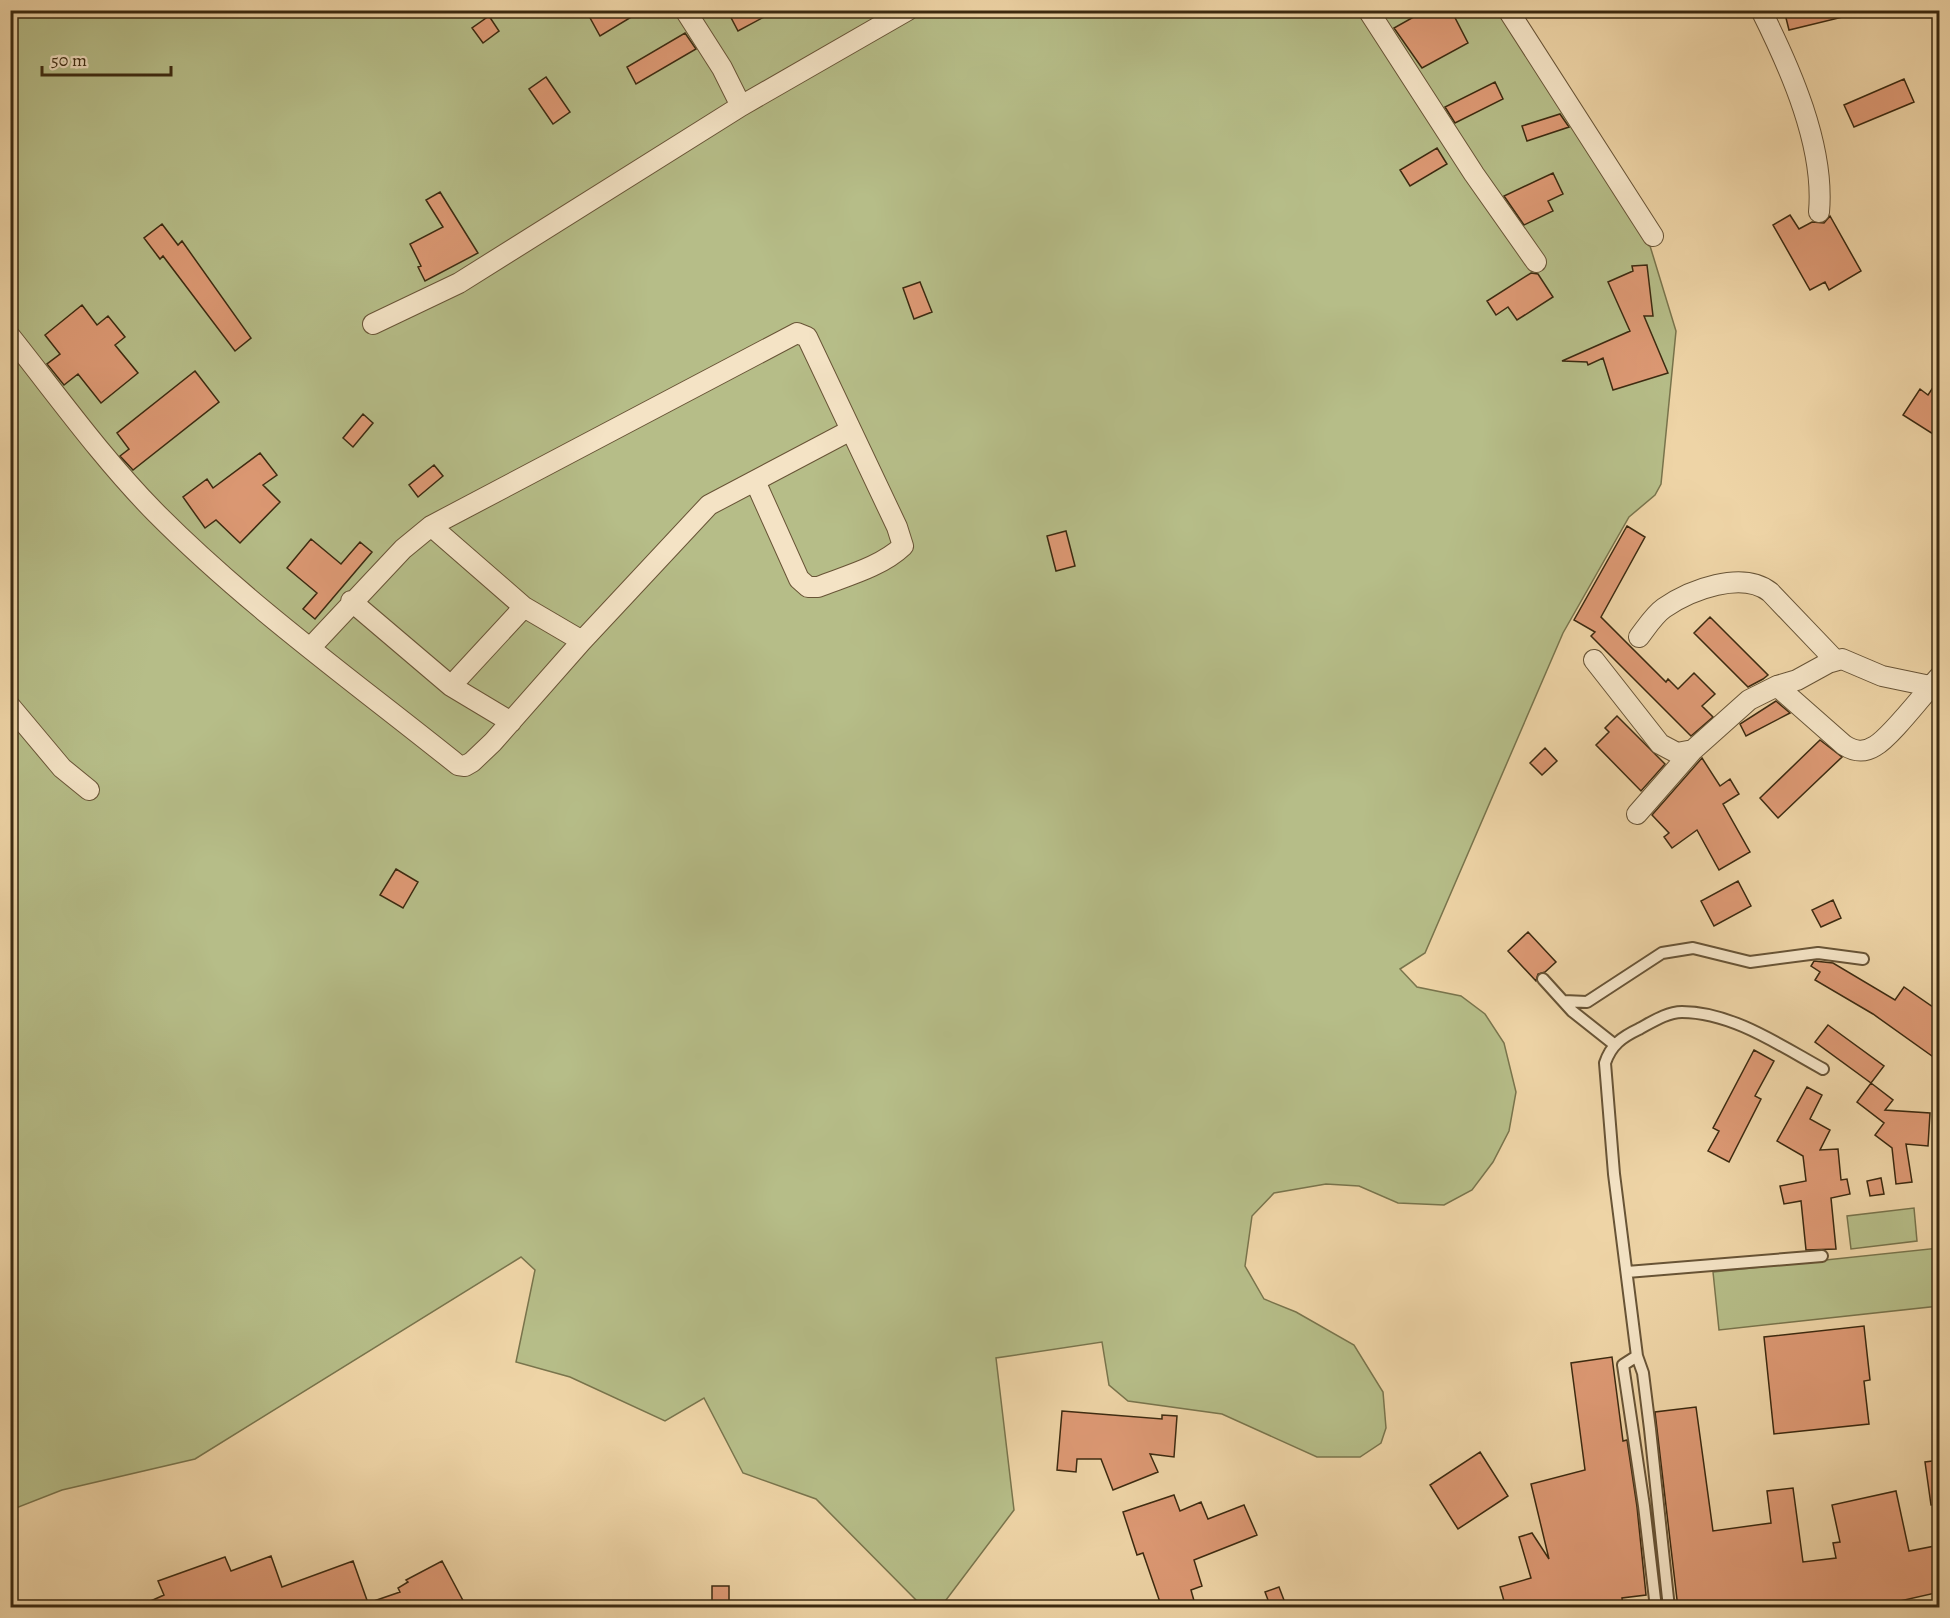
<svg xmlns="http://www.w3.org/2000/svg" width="1950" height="1618" viewBox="0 0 1950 1618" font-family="Alegreya,serif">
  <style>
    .green { fill: #b6bd88; stroke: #79744c; stroke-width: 1.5 }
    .building { fill: #dd9974; stroke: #3c2a10; stroke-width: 1.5 }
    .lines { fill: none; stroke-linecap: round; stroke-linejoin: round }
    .service-casing { stroke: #685436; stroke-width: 14 }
    .minor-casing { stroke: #685436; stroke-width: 22 }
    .service { stroke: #f4e3c5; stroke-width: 10 }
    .minor { stroke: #f4e3c5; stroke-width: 20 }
  </style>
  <rect width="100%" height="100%" fill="#eed4a6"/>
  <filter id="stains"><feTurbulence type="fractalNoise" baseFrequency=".00333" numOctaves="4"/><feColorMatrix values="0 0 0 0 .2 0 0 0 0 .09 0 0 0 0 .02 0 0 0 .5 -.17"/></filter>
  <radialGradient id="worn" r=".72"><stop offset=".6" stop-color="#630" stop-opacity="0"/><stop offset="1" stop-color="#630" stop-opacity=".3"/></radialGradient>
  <path class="green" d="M11 11H1505L1647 236 1676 331 1661 484 1655 495 1629 517 1563 633 1425 953 1400 969 1417 987 1461 996 1485 1014 1504 1043 1516 1092 1509 1131 1493 1162 1472 1190 1444 1205 1398 1203 1359 1186 1326 1184 1274 1193 1252 1216 1245 1266 1264 1299 1296 1312 1354 1345 1383 1392 1386 1428 1381 1443 1360 1457H1317L1222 1414 1128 1401 1109 1385 1102 1342 996 1358 1014 1510 943 1604H920L816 1499 743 1473 704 1398 665 1421 570 1377 516 1362 535 1270 521 1257 195 1459 62 1490 11 1510Z
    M1914 1208 1917 1241 1851 1249 1847 1216Z
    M1939 1248V1306L1719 1330 1713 1272Z"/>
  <path class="building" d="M598 10H643L600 36 589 16Z
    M727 10H777L738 31Z
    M1426 10H1451L1468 43 1422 68 1394 28Z
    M1784 10H1847V16L1789 30Z
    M489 16 499 31 483 43 472 28Z
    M685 33 696 49 636 84 627 67Z
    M546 77 570 112 553 124 529 89Z
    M1904 79 1914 102 1854 127 1844 105Z
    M1495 82 1503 99 1455 123 1445 107Z
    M1560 114 1569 127 1527 141 1522 126Z
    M1437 148 1447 164 1410 186 1400 170Z
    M1553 173 1563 194 1548 201 1553 211 1524 225 1504 196Z
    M440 192 478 253 425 281 418 267 421 266 410 244 443 227 426 200Z
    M1790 215 1799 229 1812 222 1824 223 1830 216 1861 271 1829 290 1825 282 1810 290 1773 225Z
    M162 224 178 245 182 241 251 338 235 351 163 256 160 259 144 238Z
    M1647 265 1653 316H1644L1668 373 1613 390 1603 358 1588 365 1587 362 1562 361 1630 331 1608 282 1633 271 1632 266Z
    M1531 273 1538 274 1553 297 1517 320 1508 307 1496 315 1487 301Z
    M920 282 932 312 914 319 903 288Z
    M82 305 97 325 108 316 125 337 115 345 138 373 101 403 78 374 64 385 47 364 60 354 45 335Z
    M195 371 219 402 133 470 120 456 129 449 117 433Z
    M1940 377V425L1933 434 1903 415 1920 389 1928 395Z
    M363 414 373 423 353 447 343 438Z
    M260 453 277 475 263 485 280 502 240 543 216 520 205 528 183 497 207 479 213 488Z
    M434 465 443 476 418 497 409 485Z
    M1627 526 1645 537 1601 617 1666 682 1668 679 1678 689 1694 673 1715 694 1702 706 1713 717 1691 736 1591 636 1595 632 1574 620Z
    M1066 531 1075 566 1056 571 1047 536Z
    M311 539 341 564 360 542 372 552 315 619 303 609 317 593 287 568Z
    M1710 617 1768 675 1763 679 1748 687 1694 633Z
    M1776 701 1790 713 1746 736 1740 724Z
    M1617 716 1665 764 1641 791 1596 745 1609 732 1605 728Z
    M1820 740 1842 757 1778 818 1760 798Z
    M1545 748 1557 761 1542 775 1530 763Z
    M1702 758 1720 786 1730 779 1739 794 1723 804 1750 852 1719 870 1697 830 1672 848 1664 837 1669 833 1652 815Z
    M396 869 418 882 403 908 380 895Z
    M1738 881 1751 906 1714 926 1701 901Z
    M1833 900 1841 918 1821 927 1812 910Z
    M1528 932 1556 962 1545 972 1538 974 1536 981 1508 951Z
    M1814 961 1833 963 1895 1000 1904 987 1940 1012V1046L1932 1056 1873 1014 1815 980 1820 972 1811 966Z
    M1828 1025 1884 1066 1871 1083 1815 1042Z
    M1754 1050 1774 1061 1755 1096 1761 1099 1729 1162 1708 1151 1719 1131 1713 1128Z
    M1871 1083 1893 1100 1885 1110 1930 1113 1928 1146 1906 1144 1912 1182 1896 1184 1892 1148 1875 1135 1884 1123 1857 1102Z
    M1807 1087 1822 1095 1810 1119 1830 1130 1820 1150 1838 1149 1841 1180 1847 1179 1850 1194 1831 1198 1836 1249 1806 1250 1801 1201 1784 1204 1780 1186 1806 1181 1803 1156 1777 1141Z
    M1881 1178 1884 1194 1870 1196 1867 1181Z
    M1864 1326 1870 1380 1864 1381 1869 1424 1774 1434 1764 1337Z
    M1612 1357 1623 1441 1627 1440 1637 1507 1646 1595 1622 1598 1623 1608H1506L1500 1587 1531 1578 1519 1537 1532 1533 1549 1559 1531 1484 1585 1470 1571 1363Z
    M1696 1407 1713 1531 1771 1523 1767 1491 1793 1488 1803 1562 1836 1558 1833 1543 1840 1542 1832 1505 1896 1491 1909 1551 1940 1545V1592L1869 1608H1678L1655 1412Z
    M1062 1411 1162 1419V1415L1177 1416 1174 1457 1150 1454 1158 1472 1113 1490 1101 1459H1077L1076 1472 1057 1470Z
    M1480 1452 1508 1496 1458 1529 1430 1485Z
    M1940 1460V1504L1931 1505 1925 1462Z
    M1174 1495 1180 1511 1201 1502 1208 1519 1244 1505 1257 1535 1194 1560 1202 1586 1191 1590 1196 1608H1162L1143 1553 1137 1555 1123 1512Z
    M271 1556 282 1587 353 1561 368 1603 400 1592 398 1588 408 1582 406 1580 442 1561 467 1608H135L164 1595 158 1581 225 1557 231 1571Z
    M712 1586H729V1608H712Z
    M1279 1587 1287 1608H1271L1265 1592Z"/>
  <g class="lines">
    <g class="service-casing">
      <path id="service" d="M1543 979 1572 1011 1615 1045
        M1564 1001 1587 1002 1662 953 1693 948 1750 962 1818 953 1863 959
        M1627 1272 1822 1256
        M1637 1356 1614 1174 1605 1063C1611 1045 1622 1037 1639 1029 1652 1022 1667 1012 1682 1012 1732 1012 1781 1046 1823 1069
        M1656 1608 1644 1506 1623 1365 1637 1356 1643 1373 1650 1429 1669 1608"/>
    </g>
    <g class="minor-casing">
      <path id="minor" d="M685 10 722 68 741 106
        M1368 10 1474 174 1536 262
        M1508 10 1653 236
        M1761 10C1790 68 1825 146 1819 212
        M373 324 459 283 741 106 908 10
        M10 336C57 395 102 458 155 512 247 605 356 683 458 765L465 766 472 762 493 742 582 641 709 505 851 430
        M431 526 524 607 582 641
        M351 601 451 686 511 722
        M1639 637C1646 628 1654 615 1664 608 1690 590 1742 570 1770 592L1835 660
        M311 647 403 549 431 526 797 333 807 337 897 527 903 546C881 567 846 576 818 587H808L799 579 755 481
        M1594 660 1660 744 1677 753 1693 750 1749 700 1777 686 1844 745C1855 752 1864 753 1875 746 1891 737 1925 692 1940 676
        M451 686 524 607
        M1777 686 1797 680 1828 663 1842 659 1882 676 1930 686
        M10 706 62 768 89 790
        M1637 814 1693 750"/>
    </g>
    <use href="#service" class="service"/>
    <use href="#minor" class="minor"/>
  </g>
  <rect width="1950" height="1618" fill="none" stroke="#eed4a6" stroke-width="36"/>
  <rect x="12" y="12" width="1926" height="1594" fill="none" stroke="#3c2a10" stroke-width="3"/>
  <rect x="18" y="18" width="1914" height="1582" fill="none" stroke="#3c2a10" stroke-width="1.5"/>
  <path d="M42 66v9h129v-9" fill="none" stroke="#3c2a10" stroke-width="3"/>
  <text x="51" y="66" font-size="18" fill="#3c2a10" stroke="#f4e3c5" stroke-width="4.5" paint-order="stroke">50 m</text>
  <rect width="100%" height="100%" filter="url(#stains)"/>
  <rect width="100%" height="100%" fill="url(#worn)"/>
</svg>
